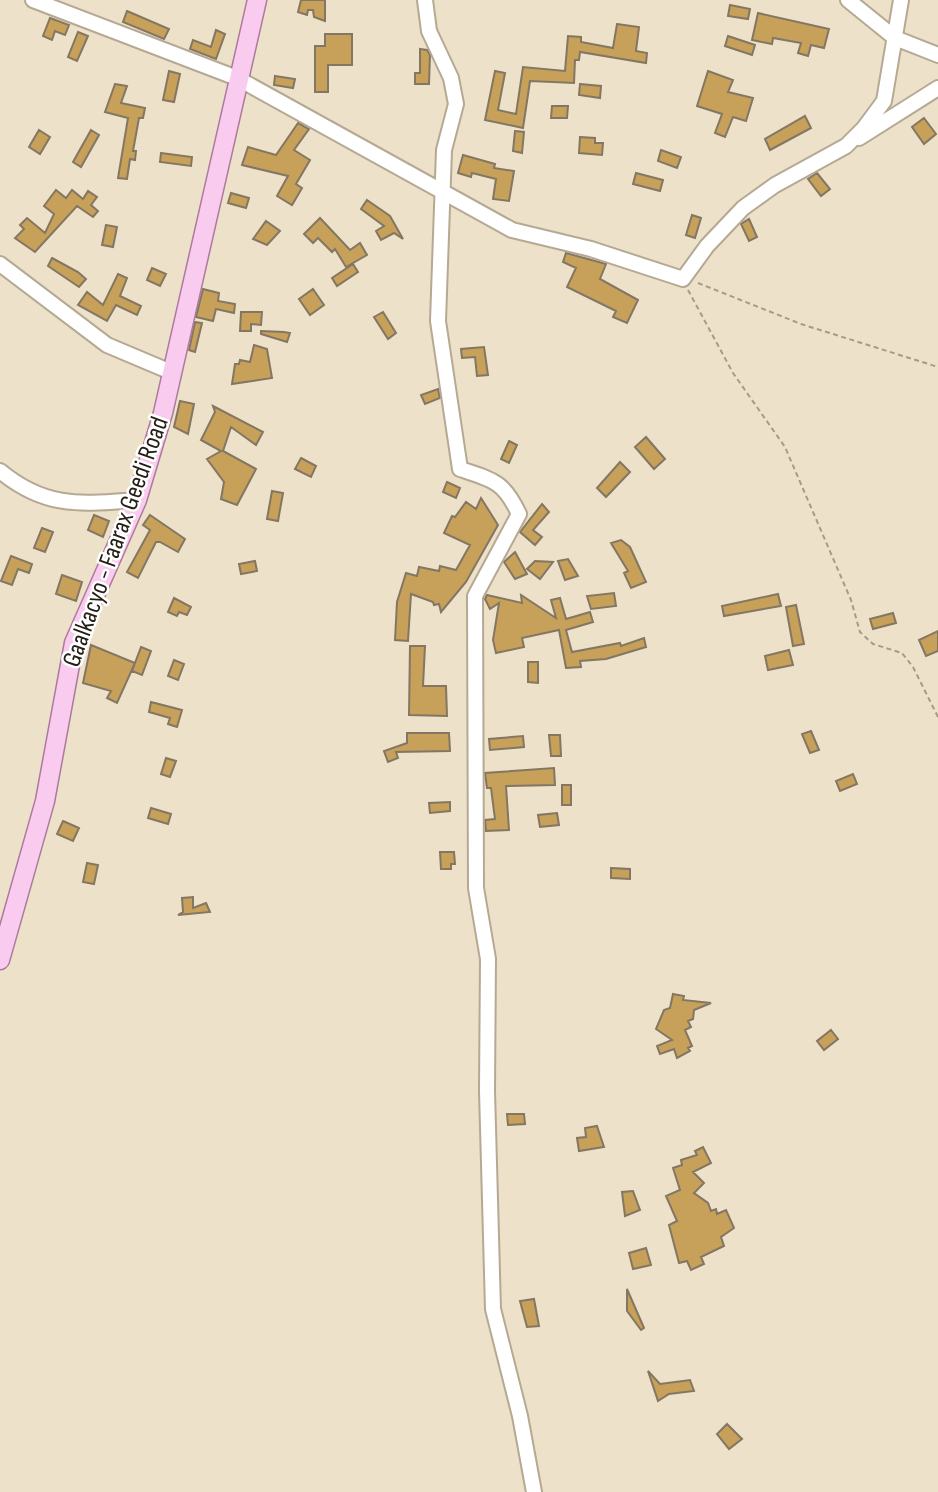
<svg xmlns="http://www.w3.org/2000/svg" width="938" height="1492" viewBox="0 0 938 1492" font-family="'Sofia Sans Condensed',sans-serif">
  <style>
    .building { fill: #c7a059; stroke: #837763; stroke-width: 2 }
    .lines { fill: none; stroke-linecap: round; stroke-linejoin: round }
    .minor-casing { stroke: #b5a993; stroke-width: 18 }
    .major-casing { stroke: #ac7a9d; stroke-width: 21 }
    .path { stroke: #a59b89; stroke-width: 2; stroke-dasharray: 5 3.5; stroke-linecap: butt }
    .minor { stroke: #fff; stroke-width: 14 }
    .major { stroke: #f9ccef; stroke-width: 18 }
    .labels { text-anchor: middle; dominant-baseline: central; stroke-width: 5; stroke-linejoin: round; paint-order: stroke }
    .street-label { font-size: 26px; fill: #242017; stroke: #fff }
  </style>
  <rect width="100%" height="100%" fill="#eee1ca"/>
  <path class="building" d="M301 0H325V21L314 17 313 10H308L307 15 298 12Z
    M730 5 750 9 748 19 728 16Z
    M127 11 169 29 164 39 123 22Z
    M758 13 829 29 824 48 811 45 808 56 798 53 801 43 773 38 772 44 752 40Z
    M50 18 69 25 65 35 55 31 52 40 43 36Z
    M617 24 639 27 636 51 647 53 646 63 580 52 579 60H575L574 83 530 81 523 128 485 120 495 71 505 73 498 110 516 114 523 67 565 71 568 36 581 37V42L613 48Z
    M216 30 225 34 216 59 190 49 193 40 211 47Z
    M78 32 88 36 77 61 68 57Z
    M325 34H352V65H328V92H315V46H325Z
    M728 36 755 45 752 55 725 46Z
    M420 49 427 50 430 55 429 84H415V73H420Z
    M169 71 180 74 174 102 163 100Z
    M708 71 733 80 728 92 753 98 746 121 733 117 725 137 715 133 722 114 697 106Z
    M275 76 295 79 293 88 274 85Z
    M115 84 127 86 121 103 145 108 143 118H139L133 151H136L135 160 130 159 127 179 118 178 128 118 105 112Z
    M580 84 601 86 600 98 579 95Z
    M552 106H568L567 118H551Z
    M805 116 811 128 770 150 765 139Z
    M924 118 936 134 924 144 912 127Z
    M298 123 309 129 294 150 310 160 296 184 302 188 292 205 277 196 288 176 242 165 248 147 276 155Z
    M39 130 50 137 40 154 29 147Z
    M91 130 99 135 81 167 73 162Z
    M515 131 524 132 522 153 513 151Z
    M580 137 595 138V143H603L602 155 579 153Z
    M661 150 681 157 677 168 658 161Z
    M161 153 192 157 191 166 160 162Z
    M463 155 495 164 494 168 514 171 509 201 493 199 496 179 472 173 471 177 458 173Z
    M636 173 663 180 660 191 633 184Z
    M817 173 830 189 821 196 808 179Z
    M56 190 66 198 72 190 83 199 88 191 97 197 91 205 98 211 93 217 77 206 35 252 15 238 24 229 20 225 27 218 45 233 54 214 44 206Z
    M231 193 249 198 246 208 228 203Z
    M367 200 390 216 403 239 394 233 381 240 376 231 384 226 361 209Z
    M692 215 701 218 695 238 686 235Z
    M320 218 350 250 360 243 367 255 346 267 335 249 332 252 318 238 313 243 304 234Z
    M749 219 757 237 749 241 741 224Z
    M266 221 280 231 267 245 253 239Z
    M106 225 117 227 113 247 102 245Z
    M566 253 606 264 600 279 638 300 627 323 613 317 616 311 567 287 576 268 563 262Z
    M52 258 78 272 86 279 79 287 48 266Z
    M353 264 358 272 337 286 332 278Z
    M152 268 166 274 160 286 147 280Z
    M118 274 127 278 120 296 141 306 137 315 116 305 107 321 78 305 87 292 103 305Z
    M203 289 219 293 218 301 235 304 234 313 216 309 213 321 196 317Z
    M313 289 324 305 310 315 299 299Z
    M241 312H262L261 325 251 324V331H240Z
    M383 312 396 333 388 339 374 317Z
    M195 322 202 323 195 352 189 350Z
    M261 331 284 332 290 333 287 342 261 334Z
    M254 345 267 349 272 378 232 384 235 364H239L240 360 250 362Z
    M484 347 488 375 477 376 475 357 462 358 461 349Z
    M438 389 440 398 425 404 421 395Z
    M180 401 194 404 188 434 174 427Z
    M213 406 263 432 256 445 231 427 223 451 256 469 237 505 221 499 224 482 207 459 221 451 201 440 215 412Z
    M646 437 665 459 654 469 635 447Z
    M509 441 517 445 509 463 501 459Z
    M301 458 316 466 311 477 295 469Z
    M620 462 630 472 606 497 597 488Z
    M447 482 460 488 456 498 443 492Z
    M272 491 283 493 278 521 267 519Z
    M481 498 498 525 466 582 441 612 439 604 434 605 433 602 411 594 408 641 395 640 397 602 406 573 417 576 419 567 439 571 440 566 456 570 470 545 444 533 452 516 455 517 466 502 476 509Z
    M542 504 549 512 533 530 542 537 535 545 520 532Z
    M94 515 109 521 103 537 88 530Z
    M150 515 185 539 178 552 160 542H156L138 578 127 572 150 530 143 525Z
    M42 528 53 532 45 552 34 548Z
    M621 540 630 547 646 582 631 588 624 573 628 571 611 543Z
    M515 552 527 574 515 579 504 562Z
    M11 556 32 564 29 573 18 569 12 585 1 581Z
    M568 559 578 576 565 580 558 561Z
    M255 561 257 571 241 574 239 564Z
    M535 561 553 562 540 579 527 569Z
    M62 575 82 582 76 601 56 594Z
    M614 593 616 606 591 609 587 596Z
    M778 594 781 606 724 616 722 606Z
    M487 595 522 603 521 595 556 618 551 600 560 598 566 619 590 612 593 622 566 630 572 652 620 643 621 646 644 638 646 647 606 659 580 661 581 667 566 668 559 630 522 638 524 647 496 653 493 640 499 603 490 609 485 599Z
    M174 598 191 607 187 615 179 612 177 616 168 612Z
    M796 605 804 644 793 646 786 607Z
    M893 613 896 623 873 629 870 619Z
    M938 631V651L926 656 919 640Z
    M91 645 135 663 117 703 107 698 111 691 83 683Z
    M410 646H425L423 686H446L447 716 409 715Z
    M141 647 151 651 142 675 132 671Z
    M789 650 793 665 768 670 765 656Z
    M174 660 184 664 178 680 168 676Z
    M528 662H538V683L528 682Z
    M151 702 182 710 177 727 168 724 170 718 149 712Z
    M811 731 819 750 810 753 802 734Z
    M407 733H449L450 751 396 752 398 758 388 762 384 751 407 743Z
    M549 735H560L561 756H551Z
    M523 736 524 747 490 750 489 739Z
    M166 758 176 761 170 777 161 774Z
    M554 768 555 785 506 786 509 830 486 831 485 820 495 819 491 788H487L485 773Z
    M853 774 857 784 840 791 836 781Z
    M562 785H571V805H562Z
    M450 802V811L430 813 429 803Z
    M151 808 171 814 168 824 148 818Z
    M557 813 559 825 540 827 538 815Z
    M63 821 79 828 73 841 57 834Z
    M440 852H454L455 864H451V869H441Z
    M87 863 98 865 94 884 83 882Z
    M611 868 630 869V879L611 878Z
    M193 897V908L206 903 210 912 178 915 183 912 182 898Z
    M673 994 684 996 683 1000 711 1003 694 1010 693 1019 688 1021 691 1027 685 1030 692 1046 688 1048 690 1051 677 1058 674 1049 660 1054 657 1046 672 1040 656 1029 664 1010 670 1008Z
    M831 1030 838 1039 824 1050 817 1041Z
    M507 1114H524L525 1124 508 1125Z
    M597 1126 604 1147 579 1151 577 1138 586 1137 585 1128Z
    M703 1147 711 1163 693 1172 704 1183 694 1193 708 1203 711 1211 716 1209 717 1214 726 1210 734 1228 721 1237 724 1246 701 1257 704 1264 691 1270 687 1261 679 1263 669 1225 677 1221 666 1196 680 1190 673 1168 682 1165 681 1160 697 1155 695 1151Z
    M633 1191 640 1210 625 1216 622 1192Z
    M646 1248 651 1265 633 1269 629 1253Z
    M627 1289 644 1328 641 1330 627 1311Z
    M534 1299 539 1326 527 1327 520 1301Z
    M648 1371 660 1384 690 1380 694 1391 669 1394 658 1401Z
    M727 1424 742 1439 729 1449 717 1434Z"/>
  <g class="lines">
    <g class="minor-casing">
      <path id="minor" d="M33 0 237 78 512 230 591 249 683 279 707 246 743 208 775 185 846 146 864 128 884 101 901 0
        M425 0 429 31 451 78 456 104 444 150 438 321 460 469C494 480 504 482 519 514L475 596 476 888 488 959 487 1091 493 1309 520 1416 534 1492
        M848 0 895 38 938 55
        M859 138 938 88
        M0 264 107 345 171 372
        M0 471C46 509 81 504 137 500"/>
    </g>
    <g class="major-casing">
      <path id="major" d="M0 960 45 801 74 643 137 500 163 413 257 0"/>
    </g>
    <path class="path" d="M698 283 801 324 938 367
      M688 290 733 373 785 447 851 600 860 632 873 644 902 653 913 667 938 717"/>
    <use href="#minor" class="minor"/>
    <use href="#major" class="major"/>
  </g>
  <g class="labels">
    <g class="street-label">
      <text transform="translate(116 542) rotate(-70)">Gaalkacyo - Faarax Geedi Road</text>
    </g>
  </g>
</svg>
